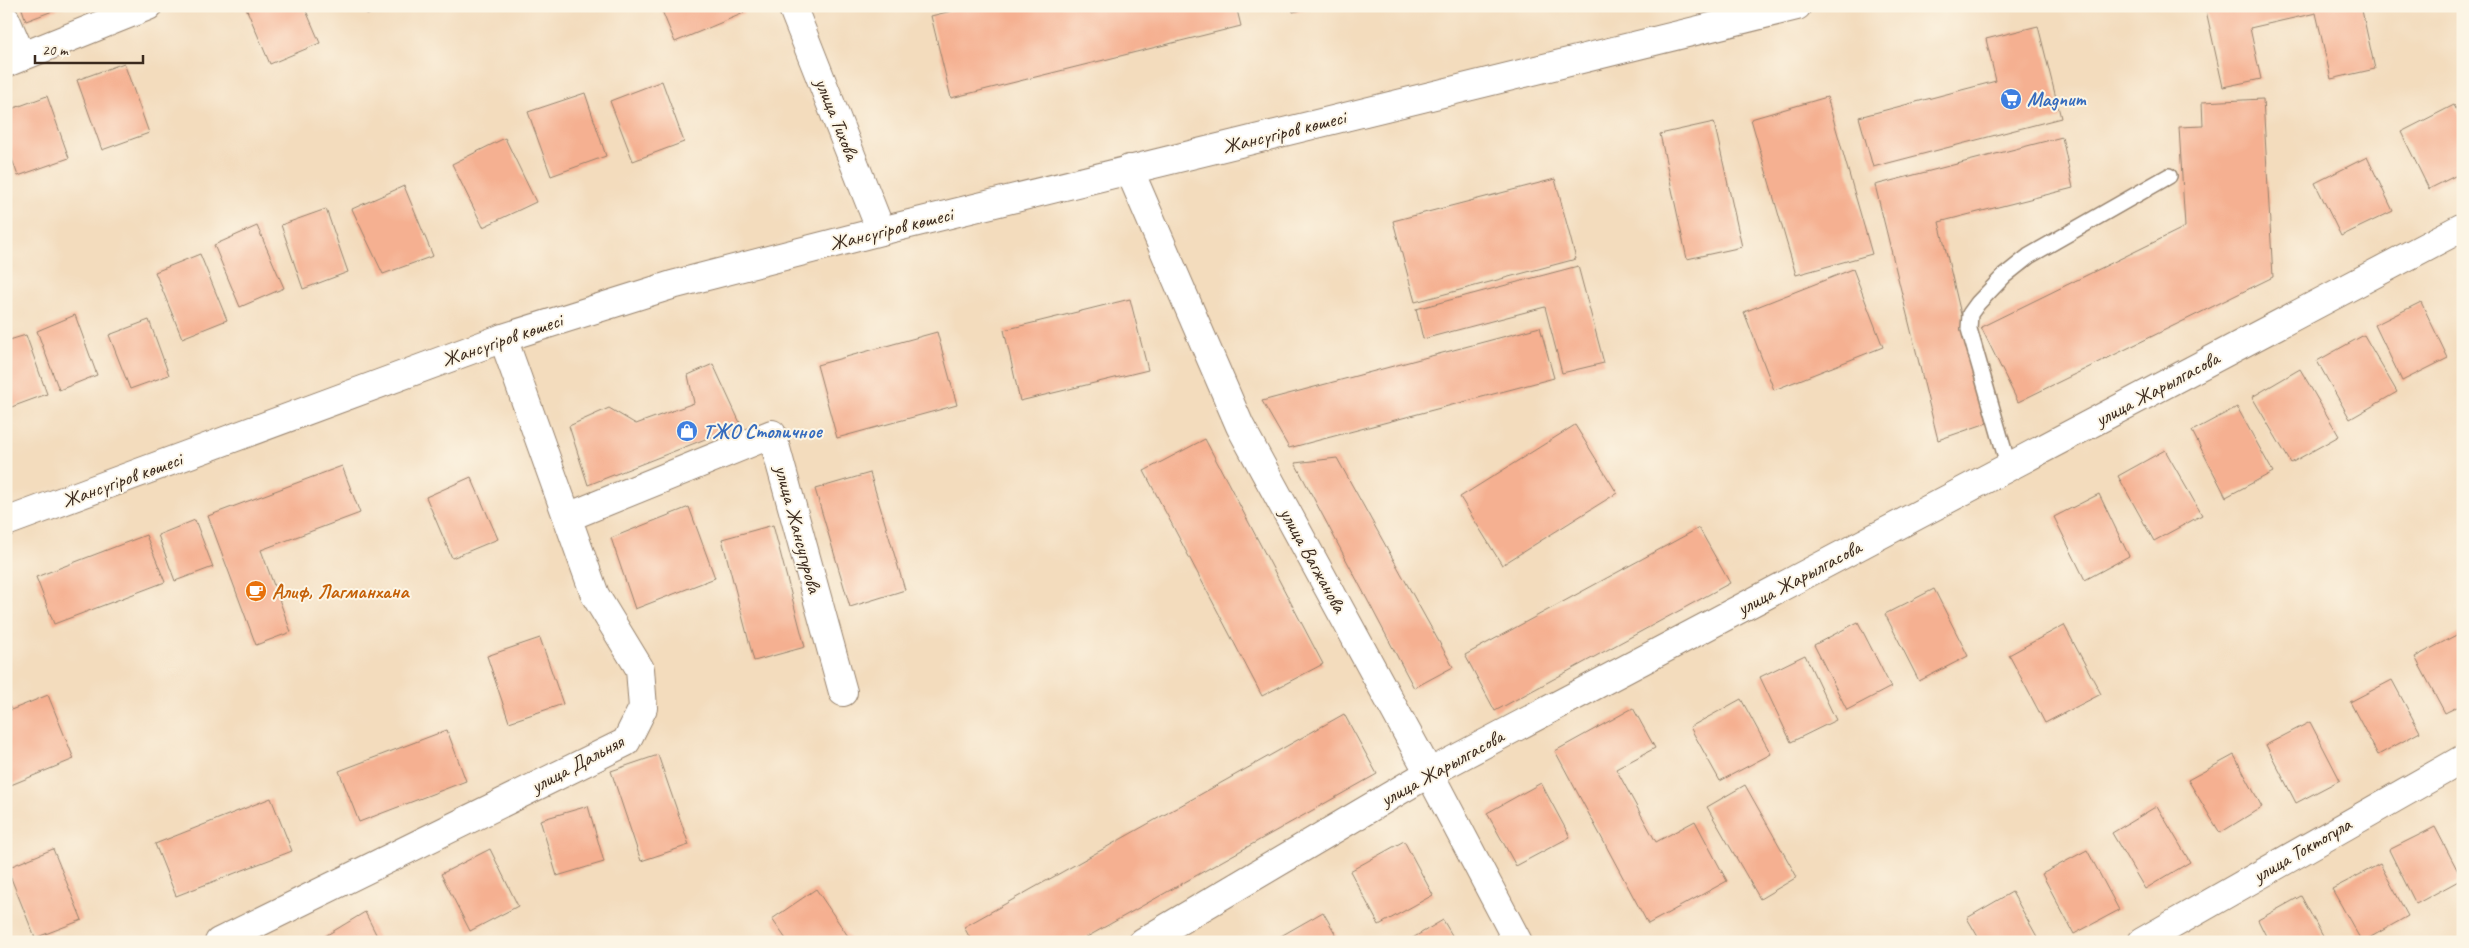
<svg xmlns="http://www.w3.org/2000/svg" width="2469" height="948" viewBox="0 0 2469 948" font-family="Caveat,sans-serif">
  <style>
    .building { fill: #f5b091 }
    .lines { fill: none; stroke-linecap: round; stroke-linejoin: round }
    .lane-casing { stroke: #97836e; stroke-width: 18 }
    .street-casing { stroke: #97836e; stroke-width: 30 }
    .primary-casing { stroke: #97836e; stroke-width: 30 }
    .lane { stroke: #fff; stroke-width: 15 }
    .street { stroke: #fff; stroke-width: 28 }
    .primary { stroke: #fff; stroke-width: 28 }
    .labels { text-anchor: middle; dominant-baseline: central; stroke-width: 4; stroke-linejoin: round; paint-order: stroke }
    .shop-label { font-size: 20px; font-weight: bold; fill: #366cbe; stroke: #fcf5e5; text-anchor: start }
    .street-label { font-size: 20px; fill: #3b2a1e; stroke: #fcf5e5 }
    .food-label { font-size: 20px; font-weight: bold; fill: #c56008; stroke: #fcf5e5; text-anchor: start }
  </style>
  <rect width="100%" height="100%" fill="#fcf5e5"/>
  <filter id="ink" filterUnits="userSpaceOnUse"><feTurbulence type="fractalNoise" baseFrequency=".02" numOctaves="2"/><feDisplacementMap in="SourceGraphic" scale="10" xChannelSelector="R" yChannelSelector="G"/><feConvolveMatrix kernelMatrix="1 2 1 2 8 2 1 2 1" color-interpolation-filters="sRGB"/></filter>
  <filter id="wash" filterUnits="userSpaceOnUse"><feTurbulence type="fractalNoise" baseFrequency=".0096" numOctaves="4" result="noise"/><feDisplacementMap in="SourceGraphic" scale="20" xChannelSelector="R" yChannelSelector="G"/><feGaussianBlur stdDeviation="1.12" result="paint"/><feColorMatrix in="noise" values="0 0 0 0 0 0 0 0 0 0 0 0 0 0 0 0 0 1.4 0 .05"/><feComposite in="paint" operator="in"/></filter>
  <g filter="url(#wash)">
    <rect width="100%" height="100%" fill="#f3dcbd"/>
    <g id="blocks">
      <path class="building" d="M21 6H66L26 21Z
        M251 6H304L320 43 270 64 246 8Z
        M363 6H389L367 15Z
        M660 6H741L744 13 675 42Z
        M972 6H1236L1241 26 951 98 931 16Z
        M1292 6H1313L1314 7 1293 12Z
        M2205 6H2361L2375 69 2331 79 2316 13 2250 28 2261 79 2223 87Z
        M2038 26 2061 118 1873 167 1859 117 1996 81 1986 39Z
        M124 63 149 133 102 150 77 80Z
        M662 81 684 142 633 161 610 101Z
        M585 93 606 156 551 176 528 112Z
        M47 96 69 158 18 176 6 142V111Z
        M1827 97 1872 254 1796 275 1751 119Z
        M2263 99 2273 277 2018 402 1981 327 2185 227 2179 127 2203 126 2202 102Z
        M2454 105 2463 122V172L2429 189 2401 132Z
        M1714 122 1742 247 1687 259 1660 134Z
        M2062 137 2073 188 1939 222 1987 423 1938 440 1875 185Z
        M505 138 536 202 483 227 452 164Z
        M2367 157 2393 211 2341 236 2315 183Z
        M1555 179 1576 259 1415 302 1393 221Z
        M404 186 433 256 383 274 352 209Z
        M326 209 348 272 303 289 281 225Z
        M257 226 284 288 240 307 214 245Z
        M200 254 227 320 182 338 155 272Z
        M1578 266 1604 363 1562 373 1545 307 1423 339 1416 309Z
        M1853 269 1883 347 1774 390 1744 312Z
        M1130 299 1148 370 1020 401 1004 330Z
        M2421 302 2448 358 2402 381 2375 325Z
        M75 315 97 375 59 390 37 331Z
        M149 320 169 375 130 389 109 335Z
        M1540 327 1554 378 1289 448 1262 401Z
        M937 332 957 405 837 438 817 365Z
        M26 335 47 394 6 409V341Z
        M2364 335 2397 392 2350 419 2317 361Z
        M713 364 741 425 588 485 569 426 609 408 636 424 694 403 688 375Z
        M2300 369 2339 436 2291 463 2252 397Z
        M2237 407 2273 472 2226 497 2192 431Z
        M1575 425 1617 493 1502 565 1460 497Z
        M1205 439 1323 664 1262 696 1144 471Z
        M2165 450 2202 515 2154 541 2118 476Z
        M1337 458 1453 667 1414 688 1295 463Z
        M342 466 360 513 261 550 291 632 256 645 208 516Z
        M870 473 905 590 850 607 815 489Z
        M471 477 498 539 452 558 426 497Z
        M2099 494 2129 556 2085 580 2054 517Z
        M689 507 715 578 635 609 611 538Z
        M195 520 213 567 175 581 158 535Z
        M773 525 805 647 754 661 722 539Z
        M1699 528 1730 583 1495 711 1465 655Z
        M146 535 165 582 54 624 36 577Z
        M1934 589 1968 656 1919 681 1885 614Z
        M1858 622 1891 687 1847 710 1814 645Z
        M2064 625 2101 694 2045 723 2009 655Z
        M2460 633 2463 638V704L2445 713 2415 657Z
        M540 638 563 704 509 722 487 656Z
        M1805 655 1836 720 1791 742 1760 677Z
        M2392 680 2420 732 2378 755 2350 702Z
        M48 695 74 759 6 787V699L11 710Z
        M1741 699 1771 754 1720 781 1690 727Z
        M1633 708 1655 748 1616 769 1656 842 1695 821 1727 881 1648 924 1555 751Z
        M1344 714 1377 774 1078 942H972L964 927Z
        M2310 722 2340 780 2296 803 2266 745Z
        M447 730 466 781 359 822 339 771Z
        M658 755 689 845 641 861 611 771Z
        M2234 755 2262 807 2220 833 2188 780Z
        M1541 783 1570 837 1516 866 1487 813Z
        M1745 785 1797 877 1760 899 1707 807Z
        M271 798 292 851 176 896 155 844Z
        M588 806 604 862 557 876 540 820Z
        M2157 806 2190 862 2145 889 2112 833Z
        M2435 827 2462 879 2416 904 2389 850Z
        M1404 841 1433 895 1379 925 1350 871Z
        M53 849 82 920 35 938 7 868Z
        M490 849 518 906 470 931 441 874Z
        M2087 850 2119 910 2074 934 2042 874Z
        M2380 864 2408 916 2362 942 2332 889Z
        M816 889 852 942H788L772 919Z
        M2012 892 2040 942H1981L1967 918Z
        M2301 896 2326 942H2269L2258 920Z
        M365 912 380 942H324L322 938Z
        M1323 912 1340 942H1275L1274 940Z
        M1443 920 1456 942H1406Z"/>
    </g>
  </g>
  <g filter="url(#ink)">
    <use href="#blocks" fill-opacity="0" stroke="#97836e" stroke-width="1"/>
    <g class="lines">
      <g class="lane-casing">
        <path id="lane" d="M2009 468 1969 329 1970 314 1978 303 2004 276 2029 256 2169 176"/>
      </g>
      <g class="street-casing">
        <path id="street" d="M792 6 881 231
          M6 20 22 57
          M6 63 148 6
          M1129 169 1240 426 1429 773 1518 942
          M568 517 772 434 843 692
          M219 942 626 742 643 708 640 669 595 595 503 338
          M1143 942 1429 773 2463 227
          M2142 942 2463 759"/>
      </g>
      <g class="primary-casing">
        <path id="primary" d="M6 522 503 338 672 285 881 231 1797 6"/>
      </g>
      <use href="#lane" class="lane"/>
      <use href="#street" class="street"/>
      <use href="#primary" class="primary"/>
    </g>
  </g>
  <defs>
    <g id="supermarket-disc" transform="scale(1.125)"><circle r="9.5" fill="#3f7fe0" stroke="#fcf5e5"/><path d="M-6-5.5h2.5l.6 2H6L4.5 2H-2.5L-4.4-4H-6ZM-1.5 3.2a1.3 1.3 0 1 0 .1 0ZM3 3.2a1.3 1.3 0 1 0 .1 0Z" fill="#fff"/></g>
    <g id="shop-disc" transform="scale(1.125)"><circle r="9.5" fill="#3f7fe0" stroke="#fcf5e5"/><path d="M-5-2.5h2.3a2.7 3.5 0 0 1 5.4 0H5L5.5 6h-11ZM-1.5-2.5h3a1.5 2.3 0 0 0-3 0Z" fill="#fff"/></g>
    <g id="cafe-disc" transform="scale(1.125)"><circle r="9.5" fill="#e8710a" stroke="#fcf5e5"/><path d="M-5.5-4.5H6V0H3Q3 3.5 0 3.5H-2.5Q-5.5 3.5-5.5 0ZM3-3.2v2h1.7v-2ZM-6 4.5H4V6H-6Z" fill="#fff"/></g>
  </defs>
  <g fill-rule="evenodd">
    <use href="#supermarket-disc" x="2011" y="99"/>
    <use href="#shop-disc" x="687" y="431"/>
    <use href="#cafe-disc" x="256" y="591"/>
  </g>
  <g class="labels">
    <g class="shop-label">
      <text x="2027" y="99">Magnum</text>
      <text x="703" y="431">ТЖО Столичное</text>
    </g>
    <g class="street-label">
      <text transform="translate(837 119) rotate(68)">улица Тихова</text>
      <text transform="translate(1284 132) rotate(-14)">Жансүгіров көшесі</text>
      <text transform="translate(891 229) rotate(-14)">Жансүгіров көшесі</text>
      <text transform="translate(502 340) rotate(-19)">Жансүгіров көшесі</text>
      <text transform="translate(2157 389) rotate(-28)">улица Жарылгасова</text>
      <text transform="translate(122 480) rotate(-20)">Жансүгіров көшесі</text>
      <text transform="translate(798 529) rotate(75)">улица Жансугурова</text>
      <text transform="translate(1313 560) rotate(61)">улица Вагжанова</text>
      <text transform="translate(1799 578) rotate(-28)">улица Жарылгасова</text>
      <text transform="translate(577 764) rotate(-28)">улица Дальняя</text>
      <text transform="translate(1442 768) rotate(-29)">улица Жарылгасова</text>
      <text transform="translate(2302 850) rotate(-30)">улица Токтогула</text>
    </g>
    <g class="food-label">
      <text x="272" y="591">Алиф, Лагманхана</text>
    </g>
  </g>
  <rect width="2469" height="948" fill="none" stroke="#fcf5e5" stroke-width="25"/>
  <path d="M35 55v8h108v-8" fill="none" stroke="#3b2a1e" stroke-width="2.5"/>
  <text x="42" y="55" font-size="15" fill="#3b2a1e" stroke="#fcf5e5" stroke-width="4" paint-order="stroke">20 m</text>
</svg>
